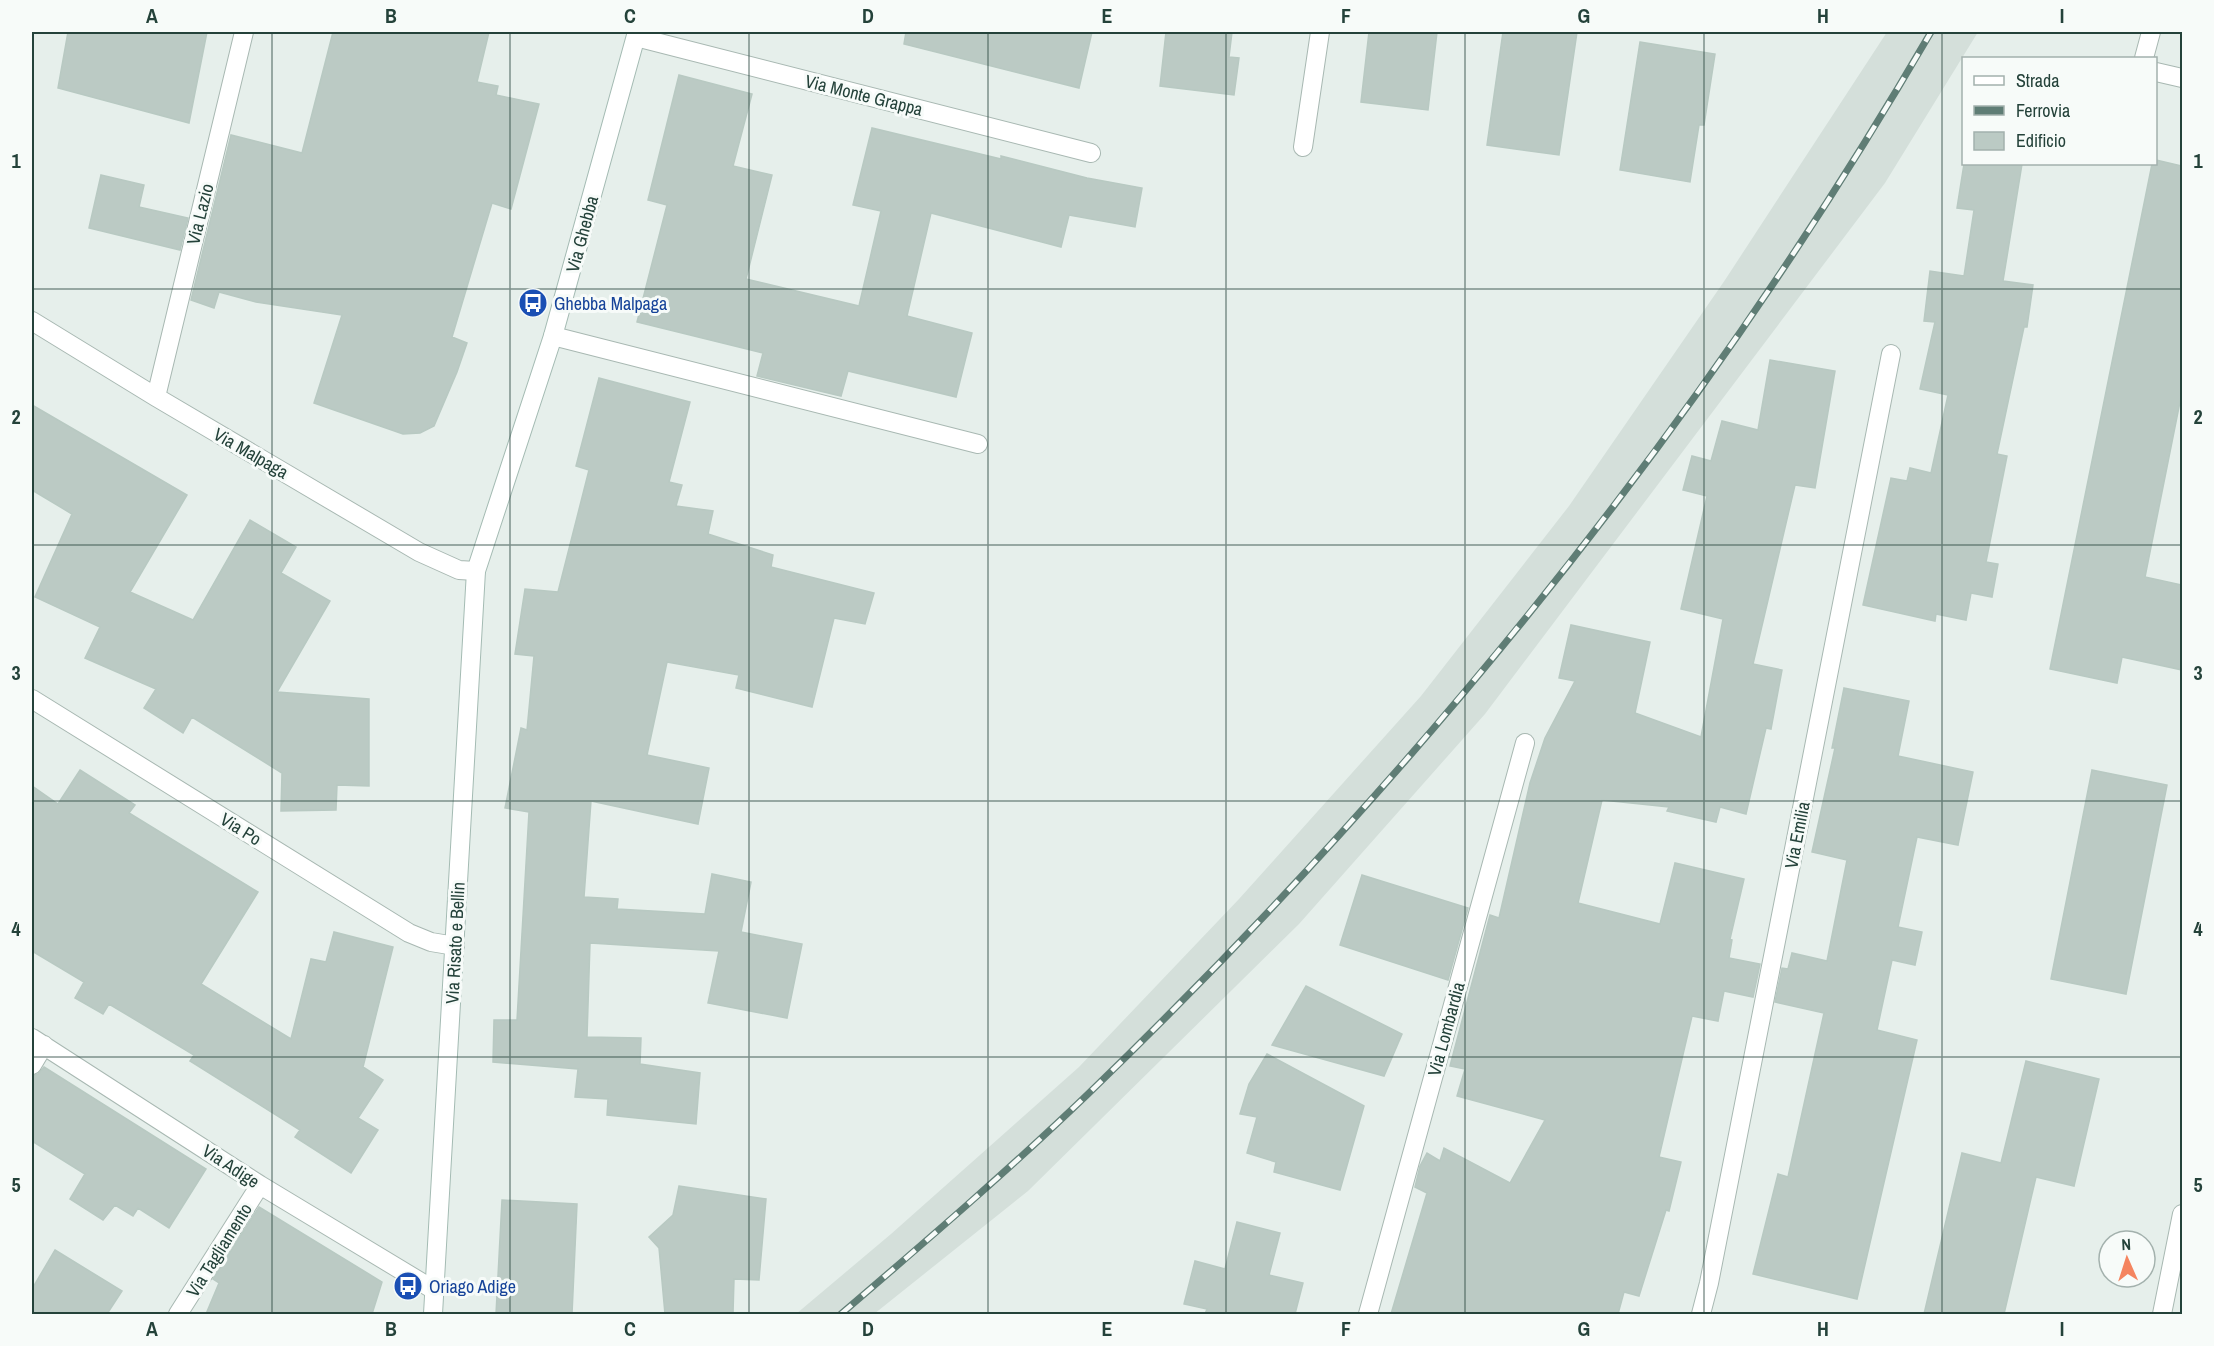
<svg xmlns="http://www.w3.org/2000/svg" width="2214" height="1346" viewBox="0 0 2214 1346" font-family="'Archivo Narrow',sans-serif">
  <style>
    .built { fill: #d4dfda }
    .building { fill: #bbcac4; stroke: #b8c9c2; stroke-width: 1.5 }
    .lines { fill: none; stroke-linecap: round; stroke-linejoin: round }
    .lane-casing { stroke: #a8b8b2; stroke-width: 20 }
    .street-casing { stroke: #a8b8b2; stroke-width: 20 }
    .secondary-casing { stroke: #a4bbb3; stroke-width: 20 }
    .lane { stroke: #fff; stroke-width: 18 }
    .street { stroke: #fff; stroke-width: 18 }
    .secondary { stroke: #fff; stroke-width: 18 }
    .rail-casing { stroke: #5f7d75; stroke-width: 7 }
    .rail { stroke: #f7fbf9; stroke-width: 4.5; stroke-dasharray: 14; stroke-linecap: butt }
    .grid { fill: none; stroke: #24423a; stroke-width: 1.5; stroke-opacity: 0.55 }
    .labels { text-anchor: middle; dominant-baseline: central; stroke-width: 6; stroke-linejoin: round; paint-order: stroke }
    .street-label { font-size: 18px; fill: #24423a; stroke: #f7fbf9 }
    .transit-label { font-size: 18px; fill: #164399; stroke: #f7fbf9; text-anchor: start }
    .neatline { fill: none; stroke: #24423a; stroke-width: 2 }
    .grid-label { font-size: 20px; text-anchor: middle; font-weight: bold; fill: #24423a }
  </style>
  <rect width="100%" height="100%" fill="#e6efeb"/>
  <path class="built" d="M1887 32H1978L1885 183 1485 714 1299 924 1028 1191 874 1314H796L891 1234 1079 1067 1239 899 1421 696 1569 506 1725 280Z"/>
  <path class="building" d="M68 32H207L189 123 58 88Z
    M333 32H489L477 82 498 86 496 95 539 104 511 209 492 203 452 337 467 343 457 372 434 426 420 433 403 434 314 403 342 315 256 302 219 292 214 308 191 300 231 135 302 153Z
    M906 32H1092L1079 88 904 44Z
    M1166 32H1232L1229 57 1239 58 1234 95 1160 86Z
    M1369 32H1437L1428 110 1361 102Z
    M1503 32H1577L1559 155 1487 145Z
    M1640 42 1715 54 1704 125H1699L1690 182 1620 170Z
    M679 75 752 94 733 166 772 175 746 279 859 306 881 211 853 205 872 128 1001 159V156L1087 178 1142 188 1135 227 1069 215 1061 247 931 213 907 316 972 333 956 397 848 371 841 396 757 376 763 353 637 322 667 205 648 200Z
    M2156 160 2182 166V392L2145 577 2182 585V670L2122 657 2117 683 2050 669 2152 164H2156Z
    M1964 164H2022L2003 281 2033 285 2027 327H2024L1997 454 2007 456 1986 562 1998 564 1992 597 1971 593 1966 620 1936 614 1935 621 1863 605 1891 478 1907 481 1910 468 1931 473 1948 395 1920 389 1935 322 1924 321 1930 271 1964 276 1974 210 1957 208Z
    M101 175 144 185 139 207 188 218 180 250 89 228Z
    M1770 360 1835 371 1815 488 1795 485 1753 664 1782 670 1771 729 1766 728 1746 814 1720 807 1716 822 1667 811 1669 807 1602 800 1578 903 1660 924 1675 863 1744 879 1730 939 1732 940 1729 958 1760 964 1753 997 1724 991 1718 1021 1692 1016 1659 1157 1681 1162 1669 1211 1666 1210 1639 1296 1624 1292 1618 1314H1391L1427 1193 1415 1187 1420 1166 1427 1153 1440 1161 1444 1148 1510 1183 1545 1120 1457 1096 1465 1069 1450 1066 1490 915 1499 918 1530 783 1545 738 1575 681 1559 678 1571 625 1650 642 1635 713 1701 737 1723 619 1681 609 1707 496 1683 490 1692 456 1711 461 1722 421 1758 430Z
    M599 378 690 402 669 482 682 485 676 506 713 511 708 534 773 555 771 567 874 593 865 624 834 618 812 707 736 688 739 675 667 662 647 755 709 768 698 824 591 801 584 897 618 899 617 909 705 914 712 874 751 882 741 932 802 944 787 1018 708 1003 719 951 590 943 587 1037 641 1038 640 1064 700 1073 696 1124 607 1115 608 1099 575 1097 578 1069 493 1062 494 1020H517L529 812 505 808 521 728 527 730 534 656 515 654 525 589 558 592 589 470 576 466Z
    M32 405 187 495 130 592 193 620 250 520 296 547 281 573 330 601 277 692 369 699V786L337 785 336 810 281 811 282 773 192 717 183 733 144 708 156 689 85 658 100 627 35 597 72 514 32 490Z
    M1844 688 1909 701 1898 756 1973 772 1958 845 1917 837 1898 927 1922 932 1915 965 1892 960 1877 1030 1917 1040 1857 1299 1753 1274 1778 1174 1788 1177 1824 1013 1775 1002 1782 968 1788 969 1792 953 1827 961 1847 860 1812 852 1835 748H1832Z
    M80 770 135 805 129 813 258 892 201 984 291 1039 311 959 326 962 334 932 393 947 363 1067 383 1080 358 1118 378 1130 351 1173 295 1137 300 1130 190 1061 194 1055 109 1004 103 1014 75 998 84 982 32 951V786L58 804Z
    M2092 770 2167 785 2126 994 2051 979Z
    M1362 875 1468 908 1448 980 1340 945Z
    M1306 986 1402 1034 1384 1076 1272 1045Z
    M1267 1054 1364 1106 1340 1190 1274 1172 1276 1162 1247 1153 1257 1117 1240 1114 1249 1084Z
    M2026 1061 2099 1079 2074 1186 2036 1177 2004 1314H1924L1962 1153 2001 1163Z
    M44 1067 206 1169 169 1228 138 1208 133 1216 115 1205 103 1220 70 1199 85 1174 32 1141V1076L38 1074Z
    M679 1186 766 1199 759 1280 734 1279 733 1314H665L659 1248 649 1237 673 1215Z
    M502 1200 577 1204 572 1314H496Z
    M259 1207 382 1282 372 1314H206L219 1283 213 1279Z
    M1237 1222 1280 1233 1269 1275 1303 1283 1295 1314H1205L1207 1309 1184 1304 1195 1261 1225 1269Z
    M55 1250 122 1291 107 1314H32V1289Z"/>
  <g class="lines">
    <g class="lane-casing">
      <path id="lane" d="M2144 58 2151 32
        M2156 72 2182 78"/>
    </g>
    <g class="street-casing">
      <path id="street" d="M636 37 1091 153
        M1303 147 1320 32
        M32 321 156 397 419 552 459 570 476 571
        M553 336 978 444
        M156 397 244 32
        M32 699 409 933 431 942 455 946
        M32 1038 260 1185 434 1290
        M32 1065 44 1045
        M178 1314 260 1185
        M1368 1314 1525 743
        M1701 1314 1709 1283 1891 354
        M2162 1314 2182 1214"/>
    </g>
    <g class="secondary-casing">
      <path id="secondary" d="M433 1314 476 571 553 336 637 32"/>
    </g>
    <use href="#lane" class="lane"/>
    <use href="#street" class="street"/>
    <use href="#secondary" class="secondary"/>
    <g class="rail-casing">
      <path id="rail" d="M841 1314C925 1242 1009 1170 1088 1094 1414 779 1704 423 1931 32"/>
    </g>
    <use href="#rail" class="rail"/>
  </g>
  <path class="grid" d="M272 32V1314M510 32V1314M749 32V1314M988 32V1314M1226 32V1314M1465 32V1314M1704 32V1314M1942 32V1314M32 289H2182M32 545H2182M32 801H2182M32 1057H2182"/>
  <defs>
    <g id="bus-disc" transform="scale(1.5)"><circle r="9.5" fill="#1a4fb4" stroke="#f7fbf9"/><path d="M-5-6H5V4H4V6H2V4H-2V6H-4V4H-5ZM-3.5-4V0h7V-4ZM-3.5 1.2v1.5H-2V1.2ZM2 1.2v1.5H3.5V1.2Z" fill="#fff"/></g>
  </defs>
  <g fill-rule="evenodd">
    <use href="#bus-disc" x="533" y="303"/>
    <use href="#bus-disc" x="408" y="1286"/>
  </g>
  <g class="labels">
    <g class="street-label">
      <text transform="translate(864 95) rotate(14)">Via Monte Grappa</text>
      <text transform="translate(200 214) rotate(-76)">Via Lazio</text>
      <text transform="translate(582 234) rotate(-75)">Via Ghebba</text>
      <text transform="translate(251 453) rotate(30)">Via Malpaga</text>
      <text transform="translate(241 829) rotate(32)">Via Po</text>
      <text transform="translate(1797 835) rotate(-79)">Via Emilia</text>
      <text transform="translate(455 943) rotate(-87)">Via Risato e Bellin</text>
      <text transform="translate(1446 1029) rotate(-75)">Via Lombardia</text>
      <text transform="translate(231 1166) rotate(33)">Via Adige</text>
      <text transform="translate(219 1250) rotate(-58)">Via Tagliamento</text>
    </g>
    <g class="transit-label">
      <text x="554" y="303">Ghebba Malpaga</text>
      <text x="429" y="1286">Oriago Adige</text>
    </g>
  </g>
  <rect width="2214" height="1346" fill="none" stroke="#f7fbf9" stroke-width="66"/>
  <rect x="1962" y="57" width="195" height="108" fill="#f7fbf9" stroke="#a3b1ad" stroke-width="1.5"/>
  <rect x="1974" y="76" width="30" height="9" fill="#ffffff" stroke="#a3b1ad" stroke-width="1.5"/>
  <text x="2016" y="87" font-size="18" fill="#24423a">Strada</text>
  <rect x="1974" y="106" width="30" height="9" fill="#5f7d75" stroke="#a3b1ad" stroke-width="1.5"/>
  <text x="2016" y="117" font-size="18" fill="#24423a">Ferrovia</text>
  <rect x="1974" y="132" width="30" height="18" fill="#bbcac4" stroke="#a3b1ad" stroke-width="1.5"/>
  <text x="2016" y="147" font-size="18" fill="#24423a">Edificio</text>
  <g transform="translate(2127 1259) rotate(357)"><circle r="28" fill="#f7fbf9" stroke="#a3b1ad" stroke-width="1.5"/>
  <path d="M0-4.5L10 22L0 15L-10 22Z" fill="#f4845f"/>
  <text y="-9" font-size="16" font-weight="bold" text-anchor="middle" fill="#24423a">N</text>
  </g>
  <rect x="33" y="33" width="2148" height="1280" class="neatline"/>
  <g class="grid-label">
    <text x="152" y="23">A</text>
    <text x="391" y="23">B</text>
    <text x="630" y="23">C</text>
    <text x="868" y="23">D</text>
    <text x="1107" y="23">E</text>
    <text x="1346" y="23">F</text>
    <text x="1584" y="23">G</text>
    <text x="1823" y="23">H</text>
    <text x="2062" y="23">I</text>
    <text x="16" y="168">1</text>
    <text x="2198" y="168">1</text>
    <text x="16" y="424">2</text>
    <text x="2198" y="424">2</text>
    <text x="16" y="680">3</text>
    <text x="2198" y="680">3</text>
    <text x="16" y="936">4</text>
    <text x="2198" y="936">4</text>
    <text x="16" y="1192">5</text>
    <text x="2198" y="1192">5</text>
    <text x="152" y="1336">A</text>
    <text x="391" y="1336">B</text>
    <text x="630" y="1336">C</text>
    <text x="868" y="1336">D</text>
    <text x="1107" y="1336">E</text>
    <text x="1346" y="1336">F</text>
    <text x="1584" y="1336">G</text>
    <text x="1823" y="1336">H</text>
    <text x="2062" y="1336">I</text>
  </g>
</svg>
